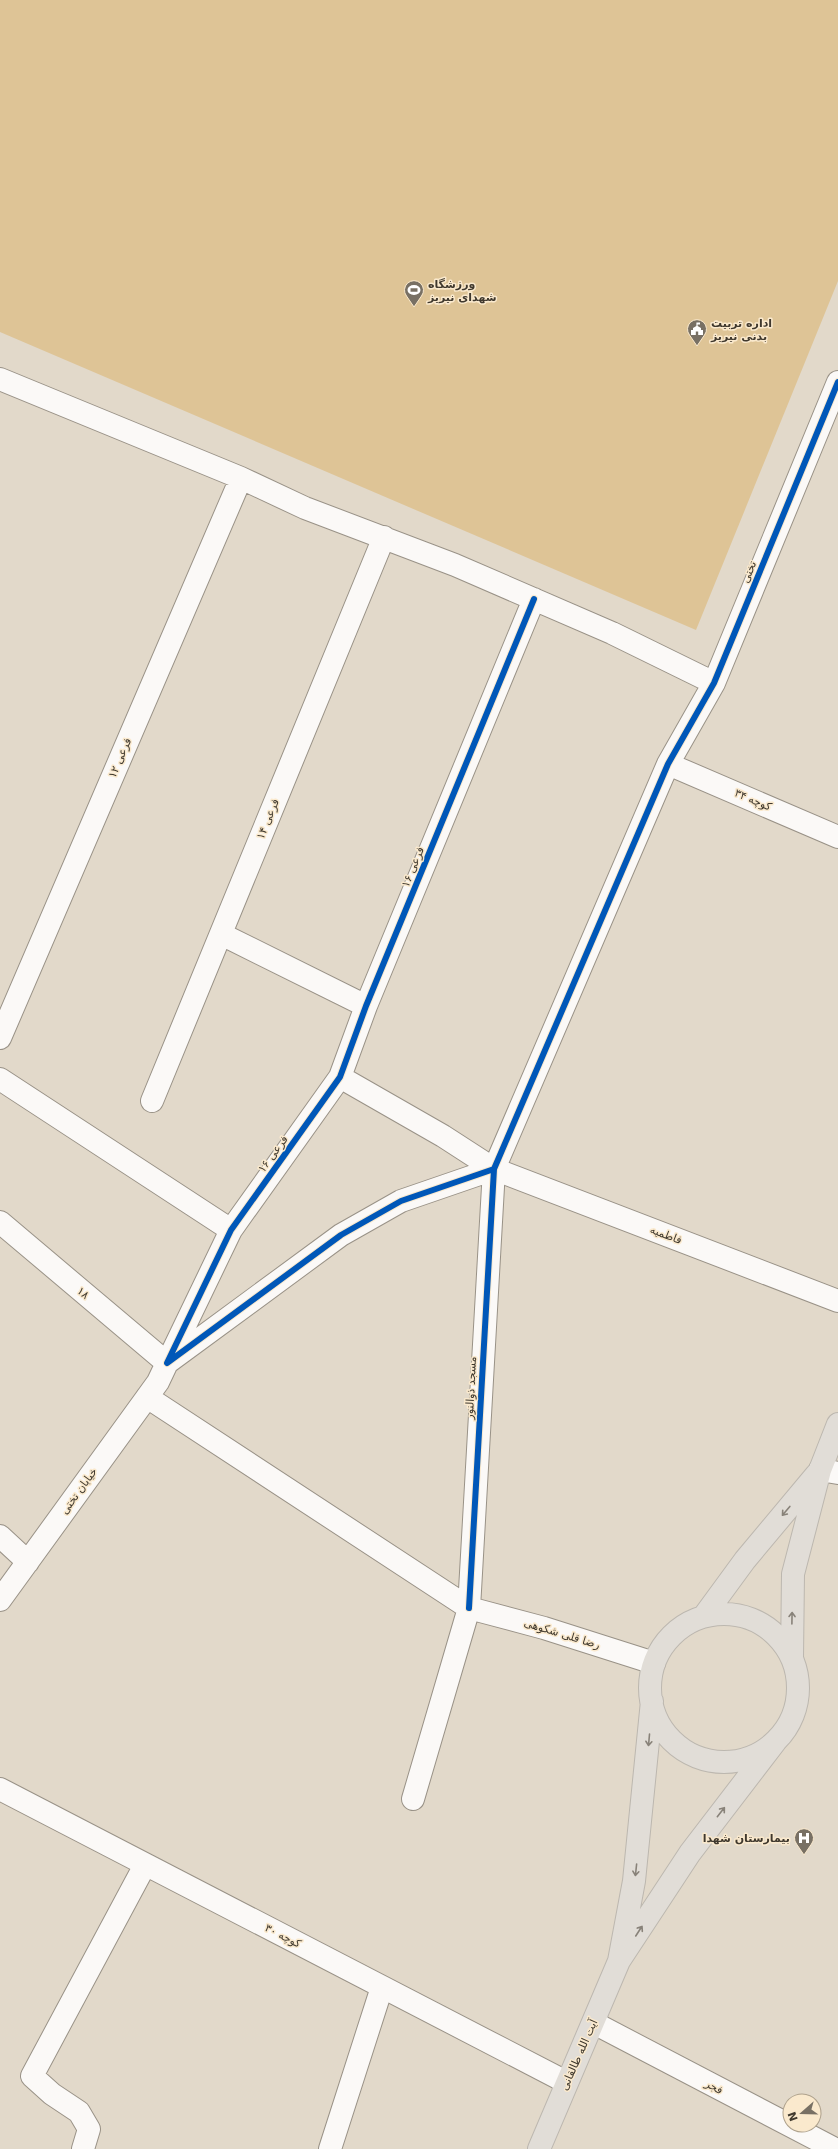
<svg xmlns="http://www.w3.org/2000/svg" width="838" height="2149" viewBox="0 0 838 2149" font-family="'DejaVu Sans',Cairo,sans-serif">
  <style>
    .green { fill: #dec496 }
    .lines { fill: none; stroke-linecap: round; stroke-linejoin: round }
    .minor-casing { stroke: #999287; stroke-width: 24 }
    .major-casing { stroke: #bcb7af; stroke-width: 24 }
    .minor { stroke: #fbf9f7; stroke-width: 22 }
    .major { stroke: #e1ddd7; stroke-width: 22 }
    .cycleway-casing { stroke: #fae9cd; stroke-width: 8 }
    .cycleway { stroke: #0057b8; stroke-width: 6 }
    .oneway { stroke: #888279 }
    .labels { text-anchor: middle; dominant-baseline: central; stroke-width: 3; stroke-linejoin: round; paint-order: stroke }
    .poi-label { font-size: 11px; font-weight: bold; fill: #3f382d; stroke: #fae9cd; text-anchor: start }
    .street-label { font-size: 11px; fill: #3f382d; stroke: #fae9cd }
  </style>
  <rect width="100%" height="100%" fill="#e2d9ca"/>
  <path class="green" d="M0 0H838V281L696 630 0 332Z"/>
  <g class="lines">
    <g class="minor-casing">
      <path id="minor" d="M0 379 241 478 305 508 455 565 612 633 714 683
        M668 764 838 837
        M221 934 366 1006
        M0 1038 241 478
        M340 1077 443 1136 494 1169 838 1301
        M0 1079 231 1230
        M152 1101 384 537
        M494 1169 401 1201 341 1235 167 1363 231 1230 340 1077 366 1006 534 599
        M0 1222 167 1363 158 1382 0 1600
        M147 1397 469 1608 544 1628 654 1663
        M820 1470 838 1473
        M0 1536 28 1562
        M0 1789 566 2082
        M413 1799 469 1608 494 1169 668 764 714 683 838 382
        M594 2023 835 2149
        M83 2149 89 2129 79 2112 52 2094 32 2076 145 1865
        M330 2149 382 1987"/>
    </g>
    <g class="major-casing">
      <path id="major" d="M650 1688a74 74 0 1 1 148 0a74 74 0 1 1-148 0Z
        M704 1616 745 1560 816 1475
        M792 1657 793 1574 820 1470 838 1424
        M652 1701 634 1881 619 1961 690 1853 775 1742
        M539 2149 619 1961"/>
    </g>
    <use href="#minor" class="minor"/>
    <use href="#major" class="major"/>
    <g class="cycleway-casing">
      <path id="cycleway" d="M494 1169 401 1201 341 1235 167 1363 231 1230 340 1077 366 1006 534 599
        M469 1608 494 1169 668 764 714 683 838 382"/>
    </g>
    <use href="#cycleway" class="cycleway"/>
  </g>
  <defs><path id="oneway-shaft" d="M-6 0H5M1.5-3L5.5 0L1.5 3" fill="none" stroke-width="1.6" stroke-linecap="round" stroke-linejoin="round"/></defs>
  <g class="oneway">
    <use href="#oneway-shaft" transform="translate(786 1511) rotate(130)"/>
    <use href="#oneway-shaft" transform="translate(792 1618) rotate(-89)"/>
    <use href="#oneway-shaft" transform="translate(649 1740) rotate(95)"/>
    <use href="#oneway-shaft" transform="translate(721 1812) rotate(-52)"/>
    <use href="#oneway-shaft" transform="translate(636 1870) rotate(96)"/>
    <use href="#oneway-shaft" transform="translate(639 1931) rotate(-57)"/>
  </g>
  <defs>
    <g id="stadium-pin" transform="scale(1)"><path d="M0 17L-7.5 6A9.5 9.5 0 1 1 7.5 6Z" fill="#787064" stroke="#fae9cd"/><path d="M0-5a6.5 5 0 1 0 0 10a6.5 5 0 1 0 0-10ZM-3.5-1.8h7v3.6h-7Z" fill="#fff"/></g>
    <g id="civic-pin" transform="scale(1)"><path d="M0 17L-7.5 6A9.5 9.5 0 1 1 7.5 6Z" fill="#787064" stroke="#fae9cd"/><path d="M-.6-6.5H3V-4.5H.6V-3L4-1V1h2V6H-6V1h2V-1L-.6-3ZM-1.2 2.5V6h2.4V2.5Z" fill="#fff"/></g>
    <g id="hospital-pin" transform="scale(1)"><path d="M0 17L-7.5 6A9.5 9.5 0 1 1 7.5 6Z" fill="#787064" stroke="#fae9cd"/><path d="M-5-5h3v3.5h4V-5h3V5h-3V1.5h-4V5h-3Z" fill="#fff"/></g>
  </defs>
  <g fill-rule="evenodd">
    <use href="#stadium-pin" x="414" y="290"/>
    <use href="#civic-pin" x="697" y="329"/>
    <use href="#hospital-pin" x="804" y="1838"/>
  </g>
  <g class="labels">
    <g class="poi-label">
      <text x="428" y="284">ورزشگاه<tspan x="428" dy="13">شهدای نیریز</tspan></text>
      <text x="711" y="323">اداره تربیت<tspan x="711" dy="13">بدنی نیریز</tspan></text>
      <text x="790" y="1838" text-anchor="end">بیمارستان شهدا</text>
    </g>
    <g class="street-label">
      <text transform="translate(749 572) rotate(-68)">تختی</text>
      <text transform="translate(120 758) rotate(-67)">فرعی ۱۲</text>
      <text transform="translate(753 800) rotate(23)">کوچه ۳۴</text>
      <text transform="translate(268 819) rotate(-68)">فرعی ۱۴</text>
      <text transform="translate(413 867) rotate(-68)">فرعی ۱۶</text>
      <text transform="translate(273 1154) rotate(-54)">فرعی ۱۶</text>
      <text transform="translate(666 1235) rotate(21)">فاطمیه</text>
      <text transform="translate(83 1293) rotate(40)">۱۸</text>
      <text transform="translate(471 1388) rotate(-87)">مسجد ذوالنور</text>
      <text transform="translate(79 1491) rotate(-54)">خیابان تختی</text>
      <text transform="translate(562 1634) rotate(17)">رضا قلی شکوهی</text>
      <text transform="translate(283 1936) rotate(27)">کوچه ۳۰</text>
      <text transform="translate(579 2055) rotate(-66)">آیت الله طالقانی</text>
      <text transform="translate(714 2087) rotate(28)">فجر</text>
    </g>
  </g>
  <g transform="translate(802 2113) rotate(250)"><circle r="19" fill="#fae9cd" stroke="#afa28d"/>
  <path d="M0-3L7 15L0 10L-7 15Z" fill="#787064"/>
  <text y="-6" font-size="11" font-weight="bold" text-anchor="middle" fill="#3f382d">N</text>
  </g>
</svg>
